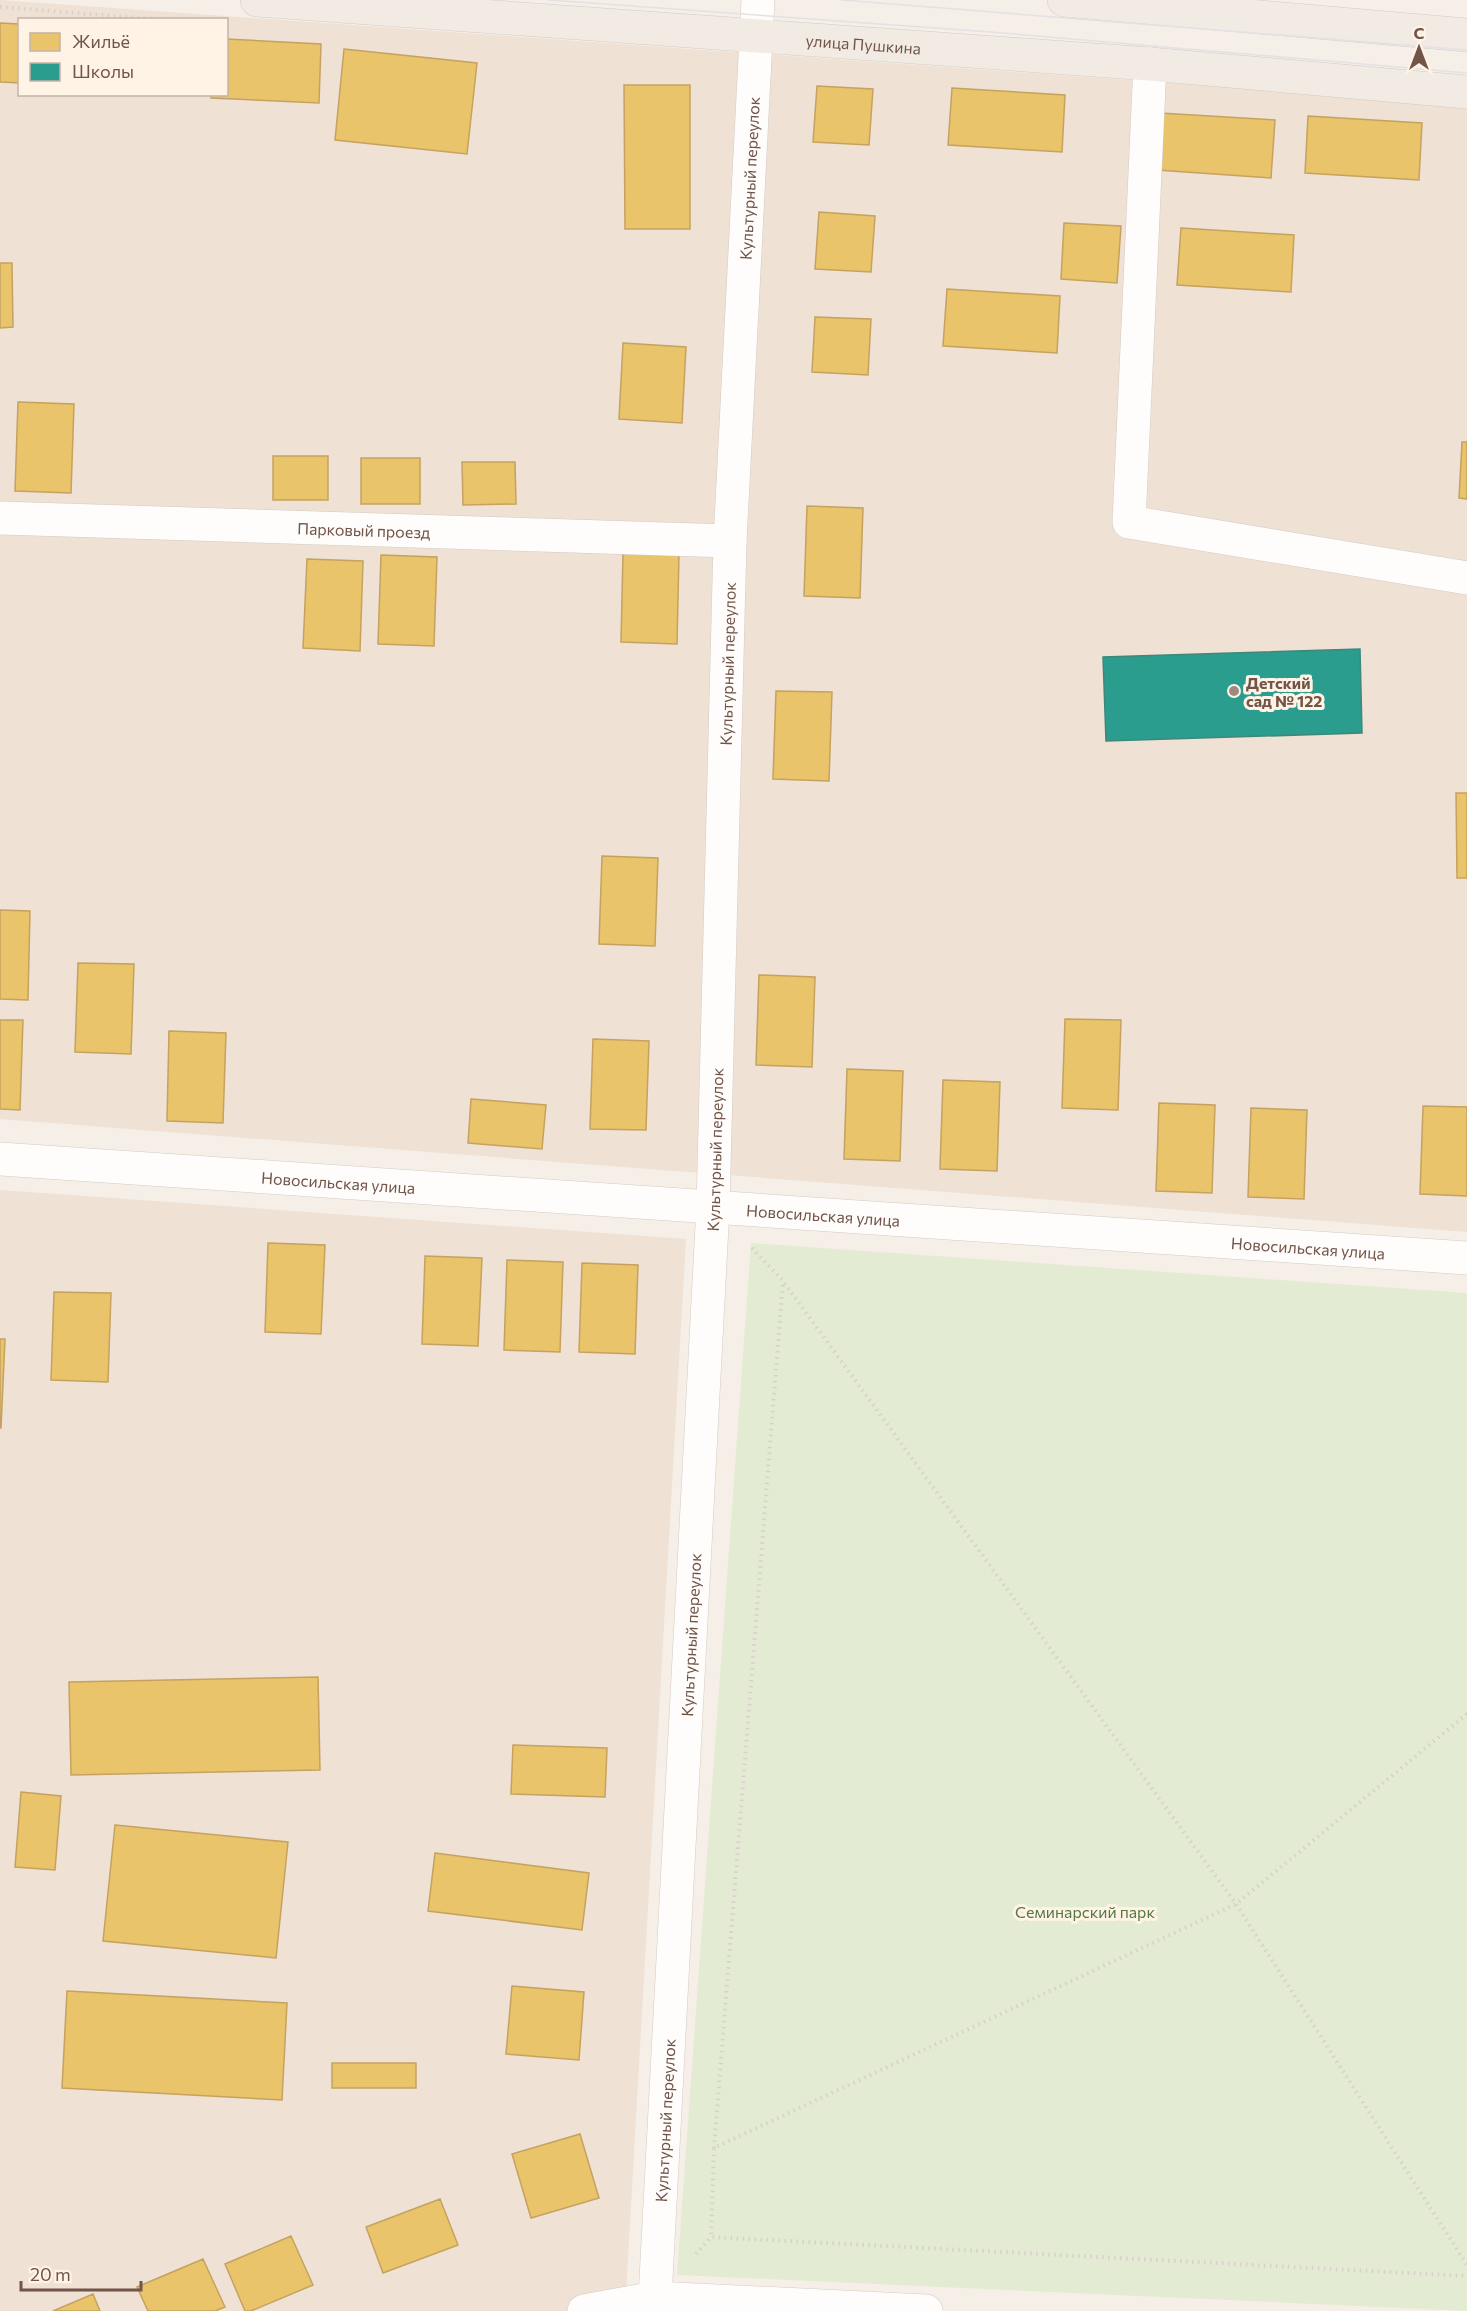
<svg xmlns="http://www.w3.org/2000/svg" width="1467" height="2311" viewBox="0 0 1467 2311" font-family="Commissioner,sans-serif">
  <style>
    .residential { fill: #efe1d4; fill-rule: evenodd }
    .green { fill: #e3ecd2 }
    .homes { fill: #e9c46a; stroke: #c5a260; stroke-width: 1.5 }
    .schools { fill: #2a9d8f; stroke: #40877a; stroke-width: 1.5 }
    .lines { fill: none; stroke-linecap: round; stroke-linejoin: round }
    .minor-casing { stroke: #d4cac4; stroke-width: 34 }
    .major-casing { stroke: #d5cac4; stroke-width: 34 }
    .path { stroke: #d9cfcb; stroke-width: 4; stroke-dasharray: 1.5 4.5; stroke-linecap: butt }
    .minor { stroke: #fefdfb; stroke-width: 33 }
    .major { stroke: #f1ebe4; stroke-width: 33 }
    .tram { stroke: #e3e1e3; stroke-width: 1.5 }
    .poi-dot { fill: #a08a80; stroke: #fff3e6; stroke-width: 2 }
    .labels { text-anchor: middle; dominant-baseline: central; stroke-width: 6; stroke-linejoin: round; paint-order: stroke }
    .street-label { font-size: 16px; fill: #725448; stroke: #fff3e6 }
    .poi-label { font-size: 16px; font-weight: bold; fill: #725448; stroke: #fff3e6; text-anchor: start }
    .park-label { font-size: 16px; fill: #547841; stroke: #fff3e6 }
  </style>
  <rect width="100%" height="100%" fill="#f6efe7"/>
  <path class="residential" d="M0 0 1467 104V1232L0 1119ZM20 20H226V94H20Z
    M0 1190 686 1239 625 2311H0Z"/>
  <path class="green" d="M751 1243 1467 1293V2311L677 2275Z"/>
  <path class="homes" d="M0 23 20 24V83L0 82Z
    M226 39 321 44 319 103 211 98V94H226Z
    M344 49 477 63 467 154 335 140Z
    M624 85H690V229H625Z
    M817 86 873 89 869 145 813 142Z
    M952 88 1065 95 1062 152 948 145Z
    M1160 113 1275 120 1271 178 1157 170Z
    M1308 116 1422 123 1419 180 1305 173Z
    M819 212 875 216 871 272 815 269Z
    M1064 223 1121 226 1117 283 1061 279Z
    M1181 228 1294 235 1291 292 1177 285Z
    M0 263H12L13 327 0 328Z
    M947 289 1060 296 1057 353 943 346Z
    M815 317 871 319 868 375 812 372Z
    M623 343 686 347 682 423 619 419Z
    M18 402 74 404 71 493 15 491Z
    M1462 442H1467V499L1459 498Z
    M273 456H328V500H273Z
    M361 458H420V504H361Z
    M462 462H515L516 504 463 505Z
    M807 506 863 508 860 598 804 596Z
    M623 553 679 554 677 644 621 642Z
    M381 555 437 557 434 646 378 644Z
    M307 559 363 561 360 651 303 648Z
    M776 691 832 692 829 781 773 779Z
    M1456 793H1467V878H1457Z
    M602 856 658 858 655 946 599 944Z
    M0 910 30 911 28 1000 0 999Z
    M78 963 134 964 131 1054 75 1052Z
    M759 975 815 977 812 1067 756 1065Z
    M1065 1019 1121 1020 1118 1110 1062 1108Z
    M0 1020H23L20 1110 0 1109Z
    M169 1031 226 1033 223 1123 167 1121Z
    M593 1039 649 1041 646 1130 590 1129Z
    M847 1069 903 1071 900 1161 844 1159Z
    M943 1080 1000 1082 997 1171 940 1169Z
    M471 1099 546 1105 542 1149 468 1143Z
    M1159 1103 1215 1105 1212 1193 1156 1191Z
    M1423 1106 1467 1107V1196L1420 1194Z
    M1251 1108 1307 1110 1304 1199 1248 1197Z
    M268 1243 325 1245 321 1334 265 1332Z
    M425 1256 482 1258 478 1346 422 1344Z
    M507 1260 563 1262 560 1352 504 1350Z
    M582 1263 638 1265 635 1354 579 1352Z
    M54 1292 111 1293 108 1382 51 1380Z
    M0 1339H5L1 1428H0Z
    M318 1677 320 1770 71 1775 69 1682Z
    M513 1745 607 1748 605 1797 511 1794Z
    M21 1792 61 1796 55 1870 15 1867Z
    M115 1825 288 1842 276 1958 103 1941Z
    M435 1853 589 1873 582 1930 428 1911Z
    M512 1986 584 1992 579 2060 506 2054Z
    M67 1991 287 2003 282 2100 62 2088Z
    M332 2063H416V2088H332Z
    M580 2134 599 2198 531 2218 512 2154Z
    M440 2199 458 2245 383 2273 366 2227Z
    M291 2236 313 2285 251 2311H245L225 2264Z
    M203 2259 225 2307 215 2311H148L137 2287Z
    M93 2294 100 2311H53Z"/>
  <path class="schools" d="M1360 649 1362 733 1106 741 1103 657Z"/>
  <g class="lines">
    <g class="minor-casing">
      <g id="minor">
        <path d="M1150 64 1129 522 1467 578"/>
        <path id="s1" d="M0 518 730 541"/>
        <path id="s2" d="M0 1159 1467 1258"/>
        <path id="s3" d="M655 2298 713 1207 730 541 758 0"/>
        <path d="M584 2311 655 2298 926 2311"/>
      </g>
    </g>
    <g class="major-casing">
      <g id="major">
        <path id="s4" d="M257 0 1150 64 1467 92"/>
        <path d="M1064 0 1467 35"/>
      </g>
    </g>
    <path class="path" d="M0 7 166 20
      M752 1248 783 1281 1236 1904 1467 2265
      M1467 1714 1236 1904 714 2148 711 2237 1467 2276
      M714 2148 783 1282
      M696 2254 711 2237"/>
    <use href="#minor" class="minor"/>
    <use href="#major" class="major"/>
    <path class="tram" d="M549 0 991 32 1467 73
      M842 0 1467 50"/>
  </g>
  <circle class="poi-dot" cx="1234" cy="691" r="6"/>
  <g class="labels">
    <g class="street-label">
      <text stroke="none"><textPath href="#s4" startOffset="608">улица Пушкина</textPath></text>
      <text stroke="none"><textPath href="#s3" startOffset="2122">Культурный переулок</textPath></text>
      <text stroke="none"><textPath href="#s1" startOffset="364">Парковый проезд</textPath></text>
      <text stroke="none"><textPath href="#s3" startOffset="1636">Культурный переулок</textPath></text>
      <text stroke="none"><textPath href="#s3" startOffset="1150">Культурный переулок</textPath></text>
      <text stroke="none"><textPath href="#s2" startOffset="339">Новосильская улица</textPath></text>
      <text stroke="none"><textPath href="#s2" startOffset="825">Новосильская улица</textPath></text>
      <text stroke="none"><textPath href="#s2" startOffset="1311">Новосильская улица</textPath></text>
      <text stroke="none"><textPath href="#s3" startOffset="664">Культурный переулок</textPath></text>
      <text stroke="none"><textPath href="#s3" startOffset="178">Культурный переулок</textPath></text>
    </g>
    <g class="poi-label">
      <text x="1246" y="682">Детский<tspan x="1246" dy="18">сад № 122</tspan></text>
    </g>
    <g class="park-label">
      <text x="1085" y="1911">Семинарский парк</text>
    </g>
  </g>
  <rect x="18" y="18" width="210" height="78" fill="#fff3e6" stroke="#c7b3a7" stroke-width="1.5"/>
  <rect x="30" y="33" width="30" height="18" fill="#e9c46a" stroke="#c7b3a7" stroke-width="1.5"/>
  <text x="72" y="48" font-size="18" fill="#725448">Жильё</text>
  <rect x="30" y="63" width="30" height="18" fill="#2a9d8f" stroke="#c7b3a7" stroke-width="1.5"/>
  <text x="72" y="78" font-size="18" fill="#725448">Школы</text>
  <g transform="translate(1419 48)" stroke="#fff3e6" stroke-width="4.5" paint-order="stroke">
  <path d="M0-4.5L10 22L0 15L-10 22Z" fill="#725448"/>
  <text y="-9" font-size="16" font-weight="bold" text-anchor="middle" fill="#725448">С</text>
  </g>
  <path d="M21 2281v9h120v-9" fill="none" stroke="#725448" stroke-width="3"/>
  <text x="30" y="2281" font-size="18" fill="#725448" stroke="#fff3e6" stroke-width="4.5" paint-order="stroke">20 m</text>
</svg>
